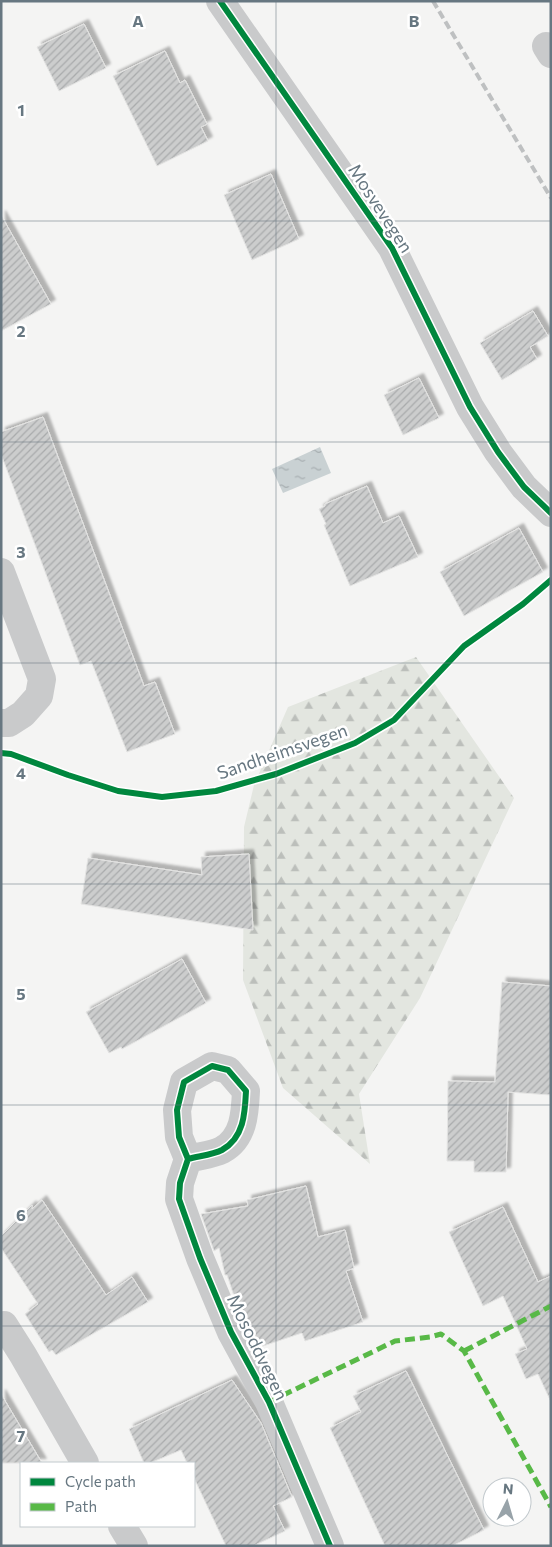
<svg xmlns="http://www.w3.org/2000/svg" width="552" height="1547" viewBox="0 0 552 1547" font-family="Commissioner,sans-serif">
  <style>
    .forest { fill: url(#forest-firs) }
    .water { fill: url(#water-ripples) }
    .building { fill: url(#building-hatch); stroke: #e4e4e3; filter: url(#shadow) }
    .lines { fill: none; stroke-linecap: round; stroke-linejoin: round }
    .minor { stroke: #c9cacb; stroke-width: 28 }
    .rail { stroke: #bec0c1; stroke-width: 4; stroke-dasharray: 8 4; stroke-linecap: butt }
    .quiet { stroke: #58b947; stroke-width: 5; stroke-dasharray: 10 5; stroke-linecap: butt }
    .cycleway-casing { stroke: #fff; stroke-width: 9 }
    .cycleway { stroke: #00873e; stroke-width: 6 }
    .grid { fill: none; stroke: #677781; stroke-width: 1; stroke-opacity: 0.55 }
    .labels { text-anchor: middle; dominant-baseline: central; stroke-width: 5; stroke-linejoin: round; paint-order: stroke }
    .street-label { font-size: 18px; fill: #677781; stroke: #fff }
    .grid-label { font-size: 16px; text-anchor: middle; font-weight: bold; fill: #677781; stroke: #fff; stroke-width: 5; stroke-linejoin: round; paint-order: stroke }
  </style>
  <defs>
    <pattern id="forest-firs" width="22" height="20" patternUnits="userSpaceOnUse" patternTransform="scale(1.25)"><rect width="22" height="20" fill="#e3e6e0"/><path d="M5 1l3.5 6h-7zM16 11l3.5 6h-7z" fill="#bcbfbb"/></pattern>
    <pattern id="water-ripples" width="26" height="14" patternUnits="userSpaceOnUse" patternTransform="scale(1.25)"><rect width="26" height="14" fill="#c9d1d3"/><path d="M2 4q2-2 4 0t4 0M15 11q2-2 4 0t4 0" fill="none" stroke="#a7aeb1"/></pattern>
    <pattern id="building-hatch" width="6" height="6" patternUnits="userSpaceOnUse" patternTransform="scale(1.25)"><rect width="6" height="6" fill="#cccdcd"/><path d="M-1 1l2-2M0 6l6-6M5 7l2-2" fill="none" stroke="#a9abac"/></pattern>
    <filter id="shadow"><feDropShadow dx="4.5" dy="-4.5" stdDeviation="1" flood-color="#0004"/></filter>
  </defs>
  <rect width="100%" height="100%" fill="#f4f4f3"/>
  <path class="forest" d="M416 657 514 798 420 998 359 1094 370 1164 283 1088 243 980 244 827 254 785 288 707Z"/>
  <path class="water" d="M320 447 331 473 283 493 272 469Z"/>
  <path class="building" d="M84 24 106 68 59 91 37 47Z
    M165 51 180 83 185 80 207 124 201 127 208 141 157 166 113 76Z
    M271 174 299 239 252 260 224 195Z
    M1 215 51 304 1 331Z
    M533 311 548 336 530 347 537 359 502 380 480 343Z
    M419 378 439 418 403 435 384 395Z
    M43 417 144 686 155 682 175 734 127 752 91 661 80 665 1 454V432Z
    M367 486 383 523 399 516 418 557 350 586 324 525 326 524 319 509 325 506V504Z
    M519 528 543 572 464 616 440 572Z
    M249 854 253 930 81 904 88 858 202 875 201 857Z
    M182 959 206 1003 122 1049 121 1047 109 1053 86 1012Z
    M502 982 551 986V1095L508 1092 506 1172H474V1161H447L448 1081 495 1082Z
    M306 1186 318 1237 345 1230 354 1268 346 1271 363 1322 305 1341 302 1333 257 1348 238 1308 227 1275H225L219 1248 214 1251 201 1214 248 1206 247 1200Z
    M42 1200 106 1295 132 1277 148 1302 56 1355 52 1350 49 1352 25 1314 38 1304 1 1248V1236L32 1205V1209Z
    M503 1207 538 1282 551 1276V1402L538 1374 526 1379 515 1354 527 1349 503 1296 483 1306 449 1232Z
    M406 1371 484 1530 452 1546H385L330 1428 361 1412 353 1396Z
    M232 1380 261 1423 292 1497 273 1506 285 1531 253 1546H226L194 1478V1463H187L181 1450 150 1463H144L129 1429Z
    M1 1394 42 1463H1Z"/>
  <g class="lines">
    <path class="minor" d="M220 1 392 248 470 407 498 452 524 487 551 513
      M546 46 551 54
      M1 572 42 679 39 696 23 714 9 723H1
      M188 1159C198 1156 212 1155 222 1150 244 1138 245 1113 246 1091L228 1070 212 1066 184 1082 177 1110 179 1137 188 1159 180 1183 179 1199 200 1258 231 1332 269 1402 330 1546
      M4 1325 23 1355 85 1463
      M122 1526 134 1546"/>
    <path class="rail" d="M433 1 551 198"/>
    <path class="quiet" d="M464 1351 551 1306
      M269 1402 395 1341 430 1337 441 1334 464 1351 551 1507"/>
    <g class="cycleway-casing">
      <path id="cycleway" d="M220 1 392 248 470 407 498 452 524 487 551 513
        M1 753 11 754 68 775 118 791 162 797 216 791 276 774 355 743 394 720 464 646 523 604 551 580
        M188 1159C198 1156 212 1155 222 1150 244 1138 245 1113 246 1091L228 1070 212 1066 184 1082 177 1110 179 1137 188 1159 180 1183 179 1199 200 1258 231 1332 269 1402 330 1546"/>
    </g>
    <use href="#cycleway" class="cycleway"/>
  </g>
  <path class="grid" d="M276 1V1546M1 221H551M1 442H551M1 663H551M1 884H551M1 1105H551M1 1326H551"/>
  <g class="labels">
    <g class="street-label">
      <text transform="translate(381 208) rotate(57)">Mosvevegen</text>
      <text transform="translate(282 751) rotate(-19)">Sandheimsvegen</text>
      <text transform="translate(258 1347) rotate(64)">Mosoddvegen</text>
    </g>
  </g>
  <g class="grid-label">
    <text x="138" y="27">A</text>
    <text x="414" y="27">B</text>
    <text x="21" y="116">1</text>
    <text x="21" y="337">2</text>
    <text x="21" y="558">3</text>
    <text x="21" y="779">4</text>
    <text x="21" y="1000">5</text>
    <text x="21" y="1221">6</text>
    <text x="21" y="1442">7</text>
  </g>
  <rect width="552" height="1547" fill="none" stroke="#677781" stroke-width="5"/>
  <rect x="20" y="1462" width="175" height="65" fill="#ffffff" stroke="#c2c9cd"/>
  <rect x="30" y="1478" width="25" height="8" fill="#00873e" stroke="#c2c9cd"/>
  <text x="65" y="1487" font-size="15" fill="#677781">Cycle path</text>
  <rect x="30" y="1503" width="25" height="8" fill="#58b947" stroke="#c2c9cd"/>
  <text x="65" y="1512" font-size="15" fill="#677781">Path</text>
  <g transform="translate(507 1502) rotate(5)"><circle r="24" fill="#ffffff" stroke="#c2c9cd"/>
  <path d="M0-4L9 19L0 12L-9 19Z" fill="#98a3a9"/>
  <text y="-8" font-size="14" font-weight="bold" text-anchor="middle" fill="#677781">N</text>
  </g>
</svg>
